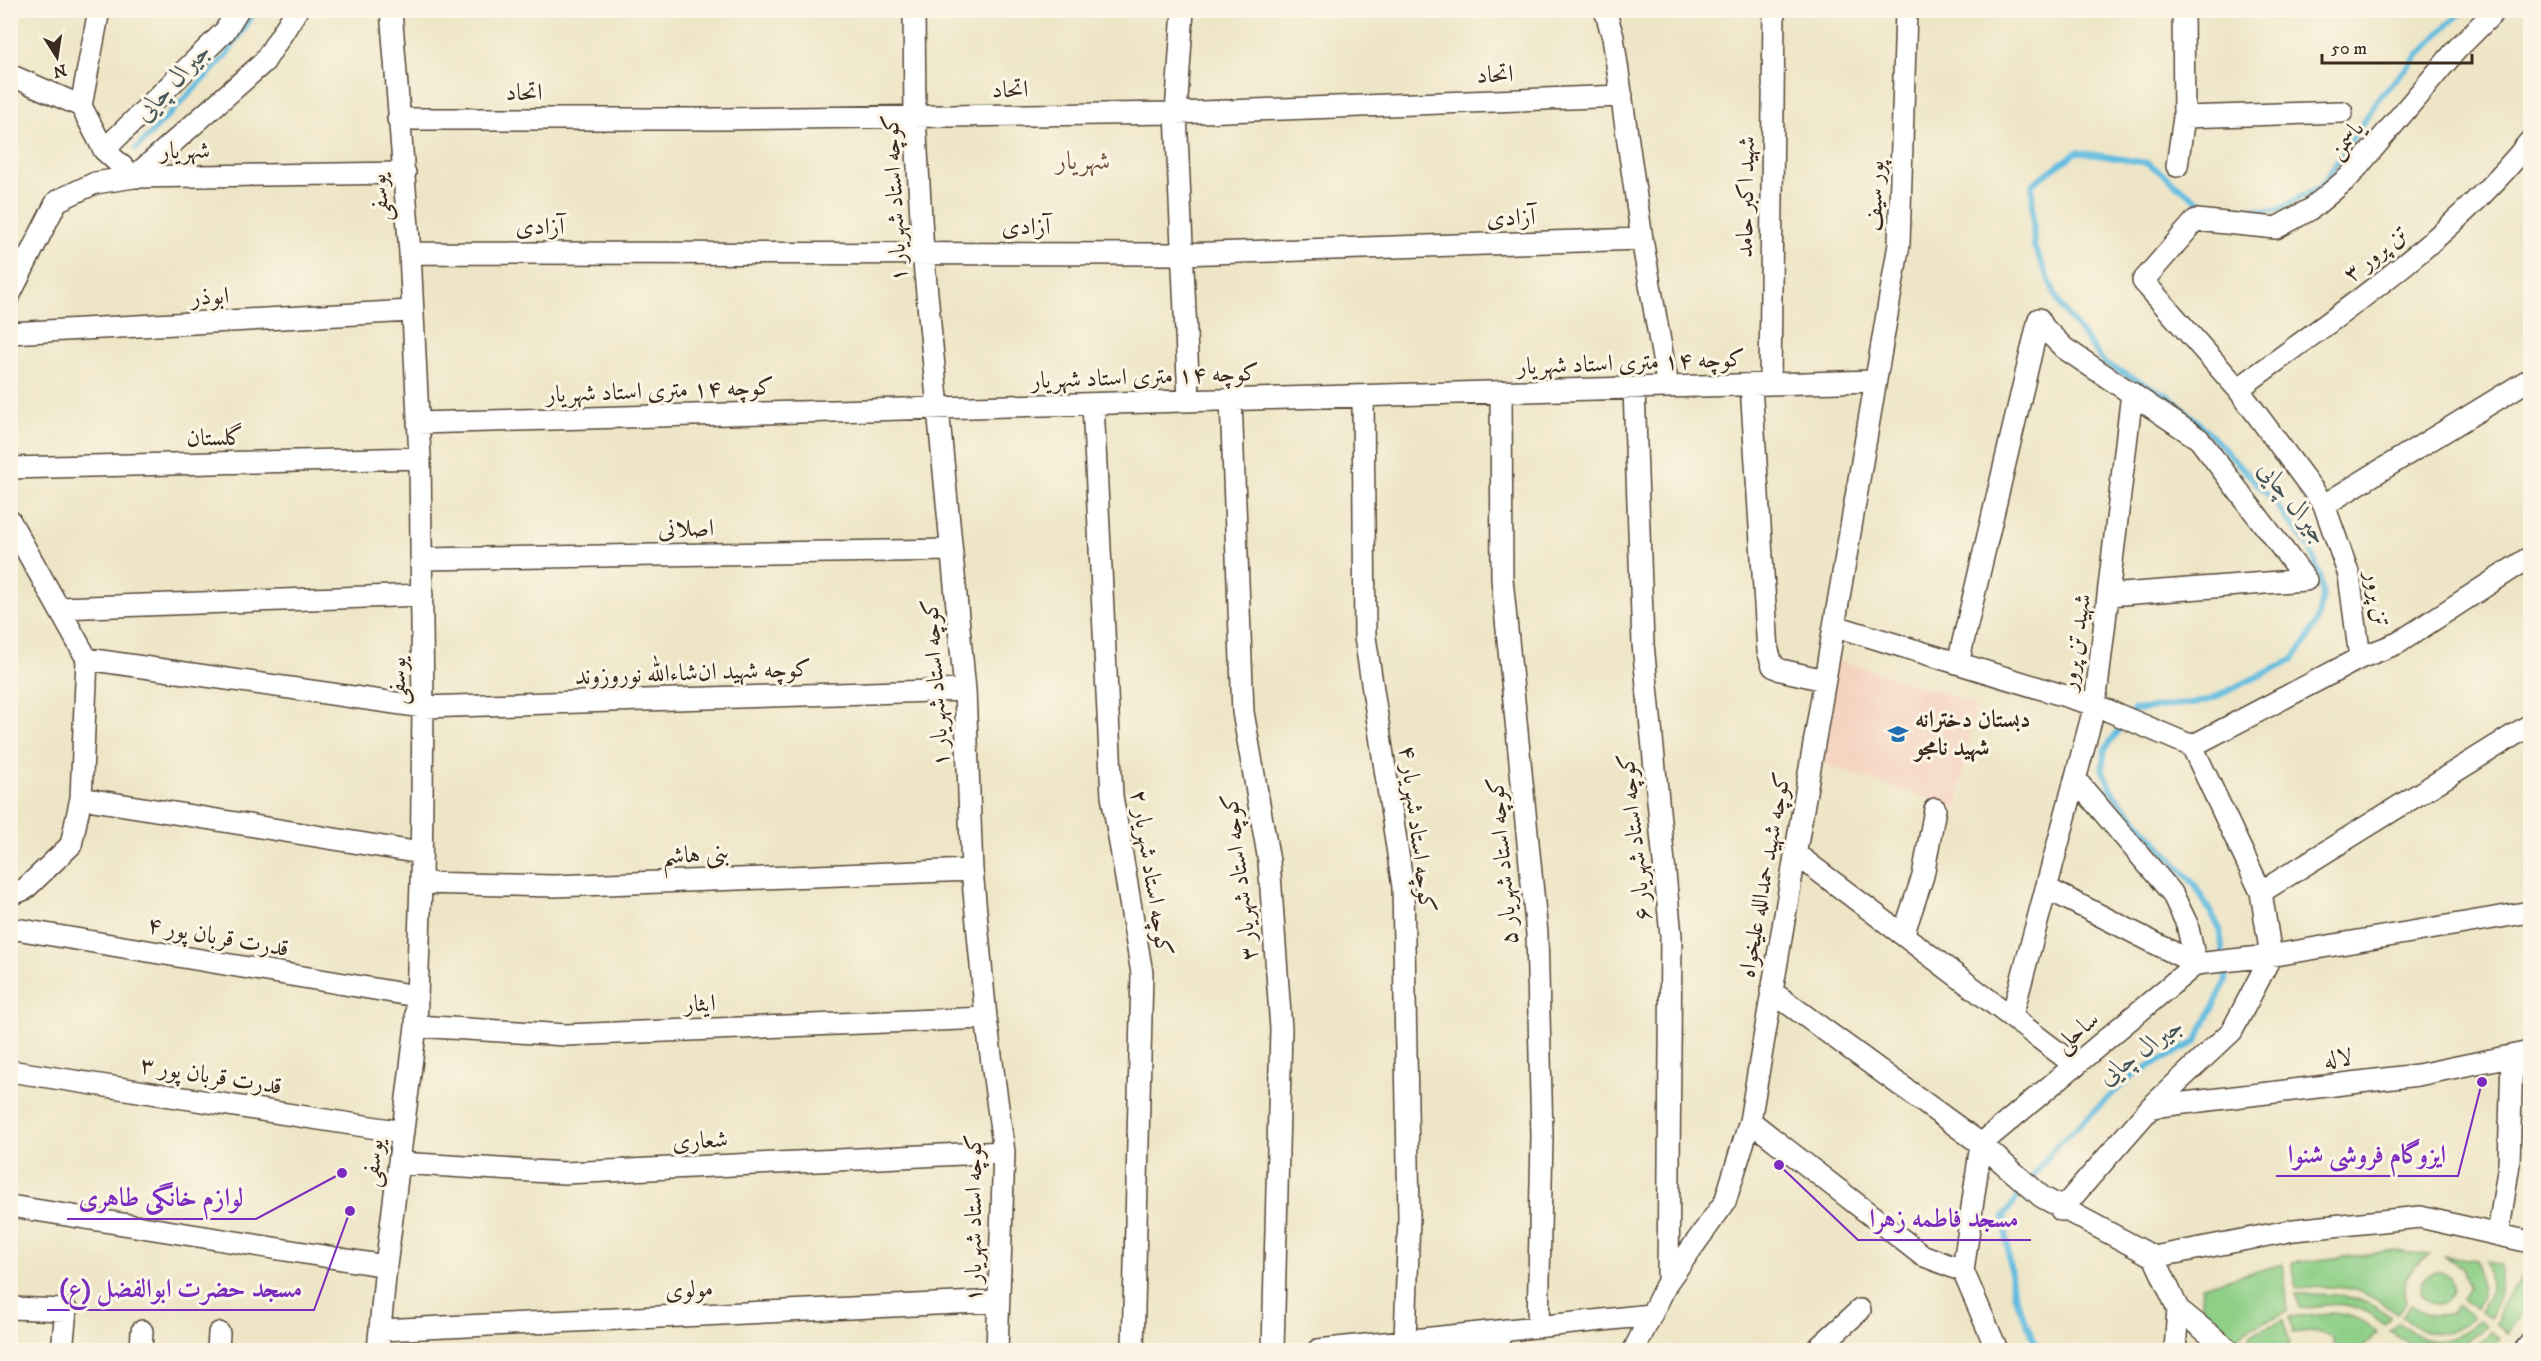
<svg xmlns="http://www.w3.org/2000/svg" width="2541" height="1361" viewBox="0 0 2541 1361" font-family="'IM FELL DW Pica',Amiri,serif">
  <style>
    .built { fill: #f5d3c1 }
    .green { fill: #8dcf87; stroke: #647c52; stroke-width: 1.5 }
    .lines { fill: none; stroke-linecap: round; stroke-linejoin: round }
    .stream { stroke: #61bcdf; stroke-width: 6 }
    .minor-casing { stroke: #564637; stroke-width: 24 }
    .minor { stroke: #fff; stroke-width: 21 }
    .labels { text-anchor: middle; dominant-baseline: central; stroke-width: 6; stroke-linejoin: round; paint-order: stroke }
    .street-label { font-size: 24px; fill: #3b2a1e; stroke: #fcf5e5 }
    .poi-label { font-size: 24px; font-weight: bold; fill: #3b2a1e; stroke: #fcf5e5; text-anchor: start }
    .water-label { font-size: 26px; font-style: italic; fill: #465658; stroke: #fcf5e5 }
    .neighbourhood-label { font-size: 26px; fill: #70553c; stroke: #fcf5e5 }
    .leader { fill: none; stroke: #7b2cbf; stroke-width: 2 }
    .callout-dot { fill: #7b2cbf; stroke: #fcf5e5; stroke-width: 2 }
    .callout-label { font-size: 26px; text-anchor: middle; font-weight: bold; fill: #7b2cbf; stroke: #fcf5e5; stroke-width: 6; stroke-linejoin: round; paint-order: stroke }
  </style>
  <rect width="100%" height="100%" fill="#fcf5e5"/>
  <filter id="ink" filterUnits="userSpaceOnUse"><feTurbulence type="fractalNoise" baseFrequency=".0167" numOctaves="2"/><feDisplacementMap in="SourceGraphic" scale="12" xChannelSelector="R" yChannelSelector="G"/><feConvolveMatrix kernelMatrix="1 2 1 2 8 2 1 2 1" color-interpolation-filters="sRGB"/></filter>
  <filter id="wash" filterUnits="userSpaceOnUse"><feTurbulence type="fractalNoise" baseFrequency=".008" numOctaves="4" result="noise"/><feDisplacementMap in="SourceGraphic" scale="24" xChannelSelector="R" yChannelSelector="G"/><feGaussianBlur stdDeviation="1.35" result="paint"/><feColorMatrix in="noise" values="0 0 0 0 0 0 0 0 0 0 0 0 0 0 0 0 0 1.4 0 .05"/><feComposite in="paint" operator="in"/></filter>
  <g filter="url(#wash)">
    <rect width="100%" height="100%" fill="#eee5c6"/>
    <path class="built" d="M1836 659 1975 704 1957 808 1823 764Z"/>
    <path class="green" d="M2395 1251 2431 1255C2411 1267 2399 1278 2406 1303L2397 1313C2358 1285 2343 1285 2297 1289L2292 1263Z
      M2444 1256 2477 1260 2482 1298 2477 1309 2462 1300 2468 1289 2462 1267Z
      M2486 1261 2501 1266C2501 1285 2501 1301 2490 1318L2481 1312C2493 1293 2491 1283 2486 1261Z
      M2283 1264 2288 1311 2244 1331 2231 1342 2202 1320V1286Z
      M2528 1268 2530 1269V1304L2507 1333 2496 1324 2502 1305Z
      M2421 1288a16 16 0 1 1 32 0a16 16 0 1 1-32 0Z
      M2296 1294C2335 1294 2358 1293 2391 1317L2385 1325C2352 1298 2339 1304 2299 1308Z
      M2411 1305C2425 1316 2435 1317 2452 1313L2458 1305 2472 1317C2449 1339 2425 1337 2402 1316Z
      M2330 1313C2350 1315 2362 1318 2377 1333L2361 1350H2335L2333 1339C2319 1330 2310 1330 2293 1333L2289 1317Z
      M2283 1320 2290 1343 2286 1349 2268 1350 2262 1346 2256 1350 2237 1349 2252 1334Z
      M2479 1321 2486 1326C2454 1356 2426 1358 2390 1331L2398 1322C2429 1348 2448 1346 2479 1321Z
      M2490 1331 2500 1338 2490 1350H2470L2486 1338Z"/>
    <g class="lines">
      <path class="stream" d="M136 149 225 57 256 10
        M2038 1350 2013 1292 2004 1216 2053 1149 2134 1074 2196 1042 2226 981 2220 929 2195 885 2113 793 2102 769 2105 749 2134 710 2207 701 2292 660 2307 641 2317 620 2323 597 2320 576 2310 549 2271 498 2209 433 2169 396 2105 364 2061 307 2034 246 2032 184 2077 152 2148 163 2209 209 2278 210 2322 185 2381 95 2448 24 2465 10"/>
    </g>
  </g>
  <g filter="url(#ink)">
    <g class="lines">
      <g class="minor-casing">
        <path id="minor" d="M914 10 915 117 923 252 965 690 972 870 986 1018 1004 1152 997 1350
          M1183 10 1176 113 1189 400
          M1605 10 1613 37 1642 239 1668 387
          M2183 10 2184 117 2342 112
          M10 75 81 106 104 150 134 177
          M81 106 99 10
          M398 119H723L1176 113 1622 96
          M104 150 225 31 238 10
          M2177 166 2184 117
          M134 177 264 62 297 10
          M410 253 1181 254 1642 239
          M10 294 57 201 95 183 134 177 405 173
          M2039 319 2044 328 2064 348 2199 439 2306 580 2109 595
          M10 333 411 311
          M1770 384 1774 10
          M1751 385 1768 651 1773 666 1781 670 1824 680
          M1634 389 1643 644 1671 936 1668 1281
          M2238 389C2341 313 2450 241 2530 141
          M1501 392 1502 579 1537 934 1542 1136 1538 1326
          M1363 396 1365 637 1403 887 1409 1216 1405 1342
          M1231 400 1243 712 1269 861 1281 1029 1273 1350
          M1093 404 1112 796 1142 973 1133 1350
          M418 423 1874 381
          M10 468 420 458
          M2324 505 2530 379
          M10 521 87 659 81 798 71 845 25 889 10 895
          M423 559 950 550
          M59 608 422 595
          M1835 626 2095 705 2132 393
          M2360 658 2398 643 2530 557
          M87 659 423 707 965 690
          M1958 663 2039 319
          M81 798 421 853
          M1796 854 2076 1066
          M421 883 554 886 972 870
          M2046 888 2196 964 2269 956 2530 912
          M2261 892 2530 725
          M10 928 416 996
          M1903 935 1923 876 1935 809
          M2271 956 2261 892 2192 746 2360 658 2349 575 2324 505 2238 389 2143 281 2196 220 2276 228 2311 209 2349 177 2457 49 2496 10
          M1771 991 1981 1144 2042 1197 2154 1257
          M2012 1016 2095 705 2192 746
          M416 1026 566 1035 986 1018
          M10 1071 403 1132
          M2151 1107 2418 1075 2530 1052
          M1750 1121 1922 1255 1963 1271
          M399 1163 565 1173 1004 1152
          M10 1206 386 1266
          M2061 1210 2151 1107 2232 1031 2271 956
          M2498 1235 2509 1164 2512 1056
          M10 1308 66 1310 62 1350
          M381 1330 999 1301
          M141 1350 142 1331
          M218 1350 219 1333
          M378 1350 386 1266 416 1026 421 883 423 707 420 458 410 253 391 10
          M1318 1350 1650 1315
          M1491 1350 1505 1330
          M1634 1350 1668 1281 1725 1202 1750 1121 1899 244 1906 10
          M1816 1350 1860 1310
          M1997 1350 1963 1271 1981 1144 2196 964 2187 924 2172 893 2075 779
          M2175 1350 2178 1309
          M2229 1350 2178 1309 2154 1257 2294 1230 2420 1217 2530 1242
          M2525 1350 2530 1344"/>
      </g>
      <use href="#minor" class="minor"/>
    </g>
  </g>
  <defs>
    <g id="school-bare" transform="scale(1.62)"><path d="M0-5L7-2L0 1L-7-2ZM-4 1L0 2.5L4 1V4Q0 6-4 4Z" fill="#1f6fb2" stroke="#fcf5e5" stroke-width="2.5" paint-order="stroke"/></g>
  </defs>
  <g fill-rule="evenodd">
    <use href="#school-bare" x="1898" y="734"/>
  </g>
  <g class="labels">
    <g class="street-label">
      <text transform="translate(1495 75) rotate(-2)">اتحاد</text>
      <text transform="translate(1010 90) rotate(-1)">اتحاد</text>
      <text x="524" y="93">اتحاد</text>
      <text transform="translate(2346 140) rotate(-49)">یاسمن</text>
      <text transform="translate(185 151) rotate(-1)">شهریار</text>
      <text transform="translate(1875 196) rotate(-88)">پور سیف</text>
      <text transform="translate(1746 197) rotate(-89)">شهید اکبر حامد</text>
      <text transform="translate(380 198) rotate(-95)">یوسفی</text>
      <text transform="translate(895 198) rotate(-93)">کوچه استاد شهریار ۱</text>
      <text transform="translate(1511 218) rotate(-2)">آزادی</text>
      <text x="540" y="227">آزادی</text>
      <text x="1026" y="227">آزادی</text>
      <text transform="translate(2376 254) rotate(-39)">تن پرور ۳</text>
      <text transform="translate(210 297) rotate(-3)">ابوذر</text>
      <text transform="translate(1631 363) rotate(-2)">کوچه ۱۴ متری استاد شهریار</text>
      <text transform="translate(1145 377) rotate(-2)">کوچه ۱۴ متری استاد شهریار</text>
      <text transform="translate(660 391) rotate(-2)">کوچه ۱۴ متری استاد شهریار</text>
      <text transform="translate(215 438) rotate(-1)">گلستان</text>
      <text transform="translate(686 529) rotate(-1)">اصلانی</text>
      <text transform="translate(2377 599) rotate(81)">تن پرور</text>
      <text transform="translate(2076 642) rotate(-81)">شهید تن پرور</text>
      <text transform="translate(693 673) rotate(-2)">کوچه شهید ان‌شاءالله نوروزوند</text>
      <text transform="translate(398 681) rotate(-90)">یوسفی</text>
      <text transform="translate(936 683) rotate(-94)">کوچه استاد شهریار ۱</text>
      <text transform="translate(1417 829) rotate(83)">کوچه استاد شهریار ۴</text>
      <text transform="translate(1635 837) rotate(-96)">کوچه استاد شهریار ۶</text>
      <text transform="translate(696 855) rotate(-2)">بنی هاشم</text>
      <text transform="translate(1503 861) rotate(-95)">کوچه استاد شهریار ۵</text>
      <text transform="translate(1151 873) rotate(81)">کوچه استاد شهریار ۲</text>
      <text transform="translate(1765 875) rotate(-80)">کوچه شهید حمدالله علیخواه</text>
      <text transform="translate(1240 877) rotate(-97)">کوچه استاد شهریار ۳</text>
      <text transform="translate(218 937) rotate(10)">قدرت قربان پور ۴</text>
      <text transform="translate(700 1004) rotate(-2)">ایثار</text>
      <text transform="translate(2077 1032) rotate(-40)">ساحلی</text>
      <text transform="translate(2338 1059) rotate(-7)">لاله</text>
      <text transform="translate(211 1076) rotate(9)">قدرت قربان پور ۳</text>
      <text transform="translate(700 1141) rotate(-3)">شعاری</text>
      <text transform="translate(373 1163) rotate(-83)">یوسفی</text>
      <text transform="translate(974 1218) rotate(-90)">کوچه استاد شهریار ۱</text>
      <text transform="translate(689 1290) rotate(-3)">مولوی</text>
    </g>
    <g class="poi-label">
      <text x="1915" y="720">دبستان دخترانه<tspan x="1915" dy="28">شهید نامجو</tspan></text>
    </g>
    <g class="water-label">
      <text transform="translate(173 82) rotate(-47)">جیرال چایی</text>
      <text transform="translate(2293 503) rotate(52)">جیرال چایی</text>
      <text transform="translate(2141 1051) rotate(-36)">جیرال چایی</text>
    </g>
    <g class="neighbourhood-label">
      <text x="1083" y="161">شهریار</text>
    </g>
  </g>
  <path class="leader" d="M2482 1082L2458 1176H2276M342 1173L256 1219H67M1779 1165L1858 1240H2031M350 1211L314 1310H47"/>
  <g class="callout-dot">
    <circle cx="2482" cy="1082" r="6"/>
    <circle cx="342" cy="1173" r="6"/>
    <circle cx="1779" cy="1165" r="6"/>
    <circle cx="350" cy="1211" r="6"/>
  </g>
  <g class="callout-label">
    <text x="2367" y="1163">ایزوگام فروشی شنوا</text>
    <text x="161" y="1206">لوازم خانگی طاهری</text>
    <text x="1944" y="1227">مسجد فاطمه زهرا</text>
    <text x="181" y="1297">مسجد حضرت ابوالفضل (ع)</text>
  </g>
  <rect width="2541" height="1361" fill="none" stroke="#fcf5e5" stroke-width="36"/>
  <g transform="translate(57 57) rotate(168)" stroke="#fcf5e5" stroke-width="4.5" paint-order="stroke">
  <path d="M0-4.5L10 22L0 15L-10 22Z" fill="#3b2a1e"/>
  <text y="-9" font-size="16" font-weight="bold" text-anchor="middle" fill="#3b2a1e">N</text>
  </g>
  <path d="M2322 54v9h150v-9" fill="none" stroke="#3b2a1e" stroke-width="3"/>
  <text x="2331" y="54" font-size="18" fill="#3b2a1e" stroke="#fcf5e5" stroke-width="4.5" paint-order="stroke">50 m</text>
</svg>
